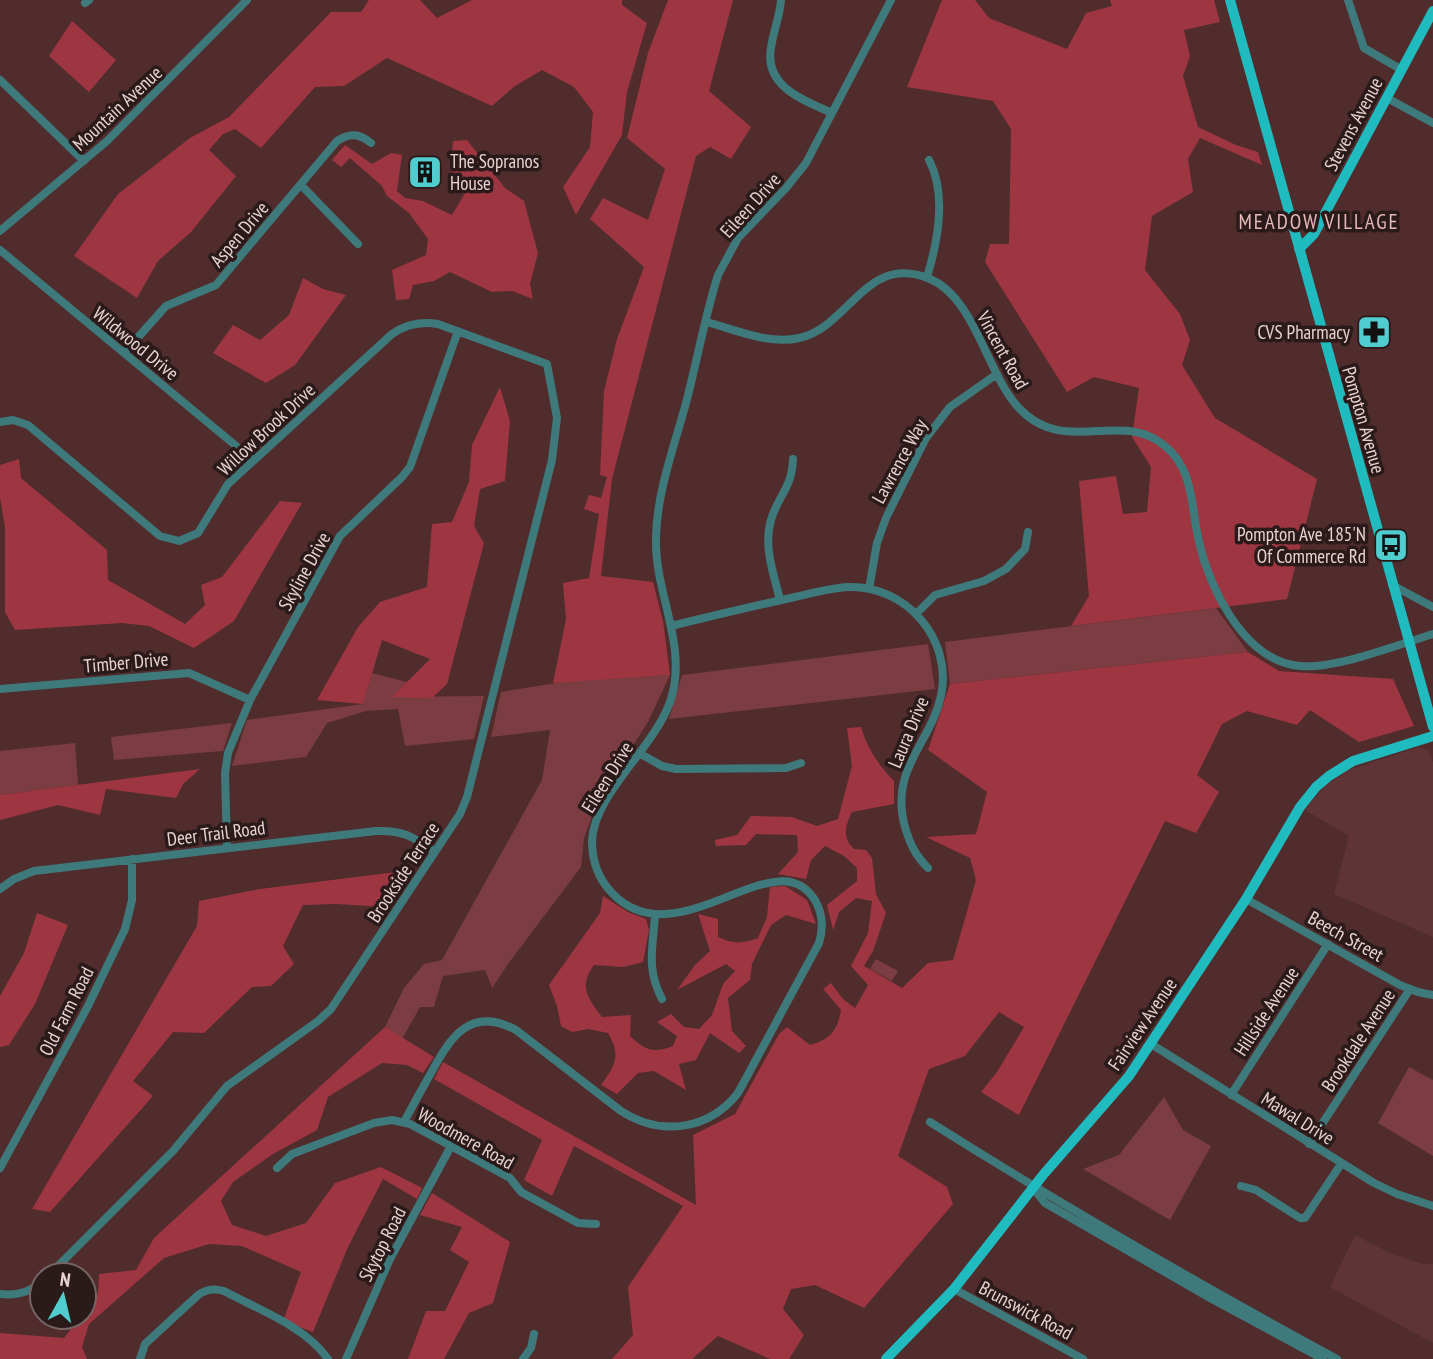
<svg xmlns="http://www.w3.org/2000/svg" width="1433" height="1359" viewBox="0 0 1433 1359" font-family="'PT Sans Narrow',sans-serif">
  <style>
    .built { fill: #5f3436 }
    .green { fill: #7b3d41 }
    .forest { fill: #9e3642 }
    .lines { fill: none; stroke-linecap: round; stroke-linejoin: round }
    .minor { stroke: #3e7a7c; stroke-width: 8 }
    .major { stroke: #20bbbf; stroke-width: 10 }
    .labels { text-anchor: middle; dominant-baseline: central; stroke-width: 7; stroke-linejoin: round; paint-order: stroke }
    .street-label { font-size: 19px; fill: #ead2d2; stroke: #2a1a1a }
    .poi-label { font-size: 19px; fill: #ead2d2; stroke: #2a1a1a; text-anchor: end }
    .neighbourhood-label { font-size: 21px; letter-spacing: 2px; fill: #e5b7b8; stroke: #2a1a1a }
  </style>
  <rect width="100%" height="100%" fill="#502c2d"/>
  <path class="built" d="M1419 747 1428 750 1433 763V937L1334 894 1349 836 1305 810 1325 786 1349 770Z
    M1355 1235 1392 1254 1423 1264H1433V1343L1330 1287Z"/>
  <path class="green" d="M1216 608 1248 652 950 684 945 642Z
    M928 644 935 689 669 719 682 675Z
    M372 673 407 682 393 697 484 696 474 739 405 746 398 709 366 711 327 723 306 757 232 766 247 720 363 704Z
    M670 675 648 722 598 800 584 838 581 867 508 964 492 988 485 970 443 976 434 1007H420L402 1039 385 1027 404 988 424 964 442 960 542 780 550 730 491 737 501 692 569 681Z
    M232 723 223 751 114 760 111 737Z
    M75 743 78 785 0 795V751Z
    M876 959 898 971 892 981 870 969Z
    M1409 1067 1433 1080V1156L1378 1123Z
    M1164 1097 1183 1130 1211 1146 1170 1220 1083 1169 1119 1155Z"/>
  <path class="forest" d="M369 0H420L437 18 472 0H622V5L647 23 627 92 622 135 576 215 563 187 590 147 593 112 574 87 542 70 515 86 492 106 387 58 344 86 315 87 261 148 235 129 223 134 209 150 236 176 191 232 158 261 137 298 74 256 118 194 190 138 229 117 331 12H361Z
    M668 0H733L709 91 751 127 731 159 710 147 696 156 612 479 601 576 653 582 663 621 670 675 553 683 566 619 563 583 589 578 599 514 584 509 589 495 601 498 607 477 600 475 604 391 617 339 644 267 590 219 603 198 648 220 665 169 627 138 648 53Z
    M942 0H975L989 18 1067 49 1086 13 1112 6 1110 0H1214L1220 22 1184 30 1190 56 1183 76 1198 127 1236 145 1258 152 1262 165 1200 138 1188 159 1193 192 1152 216 1145 270 1180 314 1190 340 1182 365 1215 418 1317 479 1287 599 1071 626 1089 596 1079 481 1116 476 1123 514 1147 512 1151 467 1132 437 1139 388 1094 377 1067 392 985 262 990 244H1009L1011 129 993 101 907 87Z
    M72 21 116 60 89 92 49 56Z
    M467 140 505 188 524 201 538 253 530 284 533 299 512 291 492 292 450 272 434 281 413 285 409 299 396 300 392 270 426 255 428 239 409 213 387 196 382 186 350 158 341 167 332 160 345 145 372 164 391 153 402 155 397 191 405 198 423 201 452 215 464 195 450 170 453 141Z
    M303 278 323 289 346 295 295 365 266 383 213 353 233 325 260 340 289 315Z
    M500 387 510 421 505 481 480 489 474 526 484 543 447 684 432 698 392 697 430 659 382 640 363 704 317 700 358 627 380 602 427 587 432 524 452 522 469 482 472 445Z
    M19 459 21 478 107 550 108 580 185 624 205 605 201 585 222 577 280 501 302 503 234 621 194 648 149 626 122 623 15 630 5 612V528L0 497V465Z
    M1248 652 1279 671 1393 679 1414 726 1359 742 1310 710 1297 725 1247 711 1222 724 1197 775 1219 792 1196 833 1165 821 1019 1115 981 1092 997 1072 1024 1027 999 1012 965 1056 929 1069 898 1156 947 1187 953 1204 864 1308 815 1285 791 1289 783 1309 804 1335 789 1359H770L718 1336 692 1359H612L633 1335 628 1287 683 1206 574 1146 552 1196 524 1180 542 1140 434 1079 443 1062 696 1205 693 1135 735 1114 779 1034 787 1027 810 1045C831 1039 837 1031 841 1010L823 989 831 983 843 999 855 1008 868 985 851 966 868 933 872 901 856 898 839 912 833 930 827 905 857 881V868L844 856 825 846 811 860 806 879 778 874 798 852 797 835 756 834 746 845 716 846 715 840 737 835 751 816 792 817 817 826 838 819 852 766 847 728 861 727C868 750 878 764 894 781V804L852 812C845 826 842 838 854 849L866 850 872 858 876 894 886 913 873 951 864 966 902 988 928 963 953 960 976 880 970 858 926 837 976 834 987 792 928 750 950 684Z
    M200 769 183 784 176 798 106 789 100 815 58 805 0 820V795Z
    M412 870 386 907 336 904 303 905 283 946 294 964 271 986 252 987 204 1033 173 1032 133 1081 153 1096 50 1212 32 1209 197 926 199 901 260 889Z
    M785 886 807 900 816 924 786 915 771 925 752 964 750 980 728 998 732 1031 746 1046 739 1053 710 1033 696 1060 679 1064 686 1090 654 1071 638 1073 617 1094 601 1085C616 1064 621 1056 608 1033L588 1029 572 1032 561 1026 557 1006 549 985 600 913 603 896 628 912 646 919 649 930 643 962 623 967 594 965C578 987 588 998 602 1017L631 1015 630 1036C645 1050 653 1054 673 1046L677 1036 657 1022 671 1014 684 1027 699 1029 712 1015 723 984 735 971 726 964 677 990 695 965 710 951 698 914 718 919V937C733 944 742 944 758 938L767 917 770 887Z
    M37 913 68 925 35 1004 9 1045 0 1047V996L24 953Z
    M385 1027 434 1057 423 1073 407 1065 382 1063 328 1097 317 1130 273 1154 233 1182 221 1201 232 1225 266 1236 306 1223 335 1183 381 1167 422 1188 417 1199 383 1179 348 1247 313 1332 283 1321 301 1272 242 1246 209 1244 164 1258 89 1324 82 1347 87 1359H0V1333L64 1338 80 1317H84V1312L98 1293 99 1274 136 1270 154 1238Z
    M432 1193 510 1242 493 1303 469 1313 444 1359H408L426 1311H445L469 1262 450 1250 462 1227 420 1215Z"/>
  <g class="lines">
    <path class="minor" d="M781 0C780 16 773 32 771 48 764 87 804 100 832 113
      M1348 0 1364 48 1402 70
      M85 3 89 0
      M0 80 84 161
      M1387 98 1433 123
      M301 185 358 244
      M0 231 107 141 247 0
      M0 250 253 460
      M927 277C938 241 947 194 929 160
      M707 322C735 330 770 345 799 338 850 327 866 252 930 279 974 297 987 373 1018 407 1064 458 1120 408 1165 446 1192 468 1191 501 1197 532 1206 582 1242 661 1300 666 1337 669 1397 645 1433 634
      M124 353 166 306 216 285 337 141C350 132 360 134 371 143
      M0 422 13 420 28 425 160 536 179 541 198 533 228 484 392 334C406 324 421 321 438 324L547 364 557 418 552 460 467 797 460 814 331 1009 318 1021 227 1086 173 1151 49 1275
      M1392 585 1433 607
      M869 589 877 543 886 518 926 438 950 407 997 374
      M780 600C774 575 763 546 771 520 778 495 792 489 793 459
      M916 614 935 595 984 581 1006 569 1025 549 1028 532
      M671 626C712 616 754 606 795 597 813 593 830 588 848 587 906 585 953 639 941 696 930 745 889 769 905 827 910 844 915 855 928 868
      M0 689 189 673 250 700
      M639 753 662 766 676 769 786 768 801 763
      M227 847 225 773 228 753 250 700 340 536 402 477 410 467 458 331
      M0 889 14 879 34 871 376 831C404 830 413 837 435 852
      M1246 899 1400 985 1418 992 1433 995
      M655 915C653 947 646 969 662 999
      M1151 1044 1374 1183 1397 1194 1433 1206
      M1231 1095 1328 944
      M404 1122C413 1105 422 1089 431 1073 450 1038 470 1005 516 1030L621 1111C661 1137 709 1130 738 1093L819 943C823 930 823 915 816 902 778 834 679 961 613 894 599 880 592 861 592 841 594 793 656 747 671 699 688 645 654 592 656 537 657 492 674 447 686 403 697 361 705 316 718 275L738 238 786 188 806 163 891 0
      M930 1122C1063 1206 1199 1284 1337 1359
      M1309 1144 1410 989
      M0 1168 87 1008 125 929 132 900V859
      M277 1168 292 1154 374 1123 392 1120 410 1124 510 1178 521 1192 578 1223 596 1224
      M1241 1186 1256 1190 1300 1218H1305L1341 1164
      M1037 1193 1045 1203 1210 1298 1323 1359
      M954 1289 1083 1359
      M0 1294C16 1296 29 1293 42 1282
      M140 1359 145 1344 197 1296C205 1289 214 1288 224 1291 259 1310 305 1326 328 1359
      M346 1359 390 1259 451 1146
      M523 1359 531 1348 534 1334"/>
    <path class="major" d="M1230 0 1433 727
      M1289 214C1298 224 1309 226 1322 219
      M1299 249 1314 234 1433 11
      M886 1359 954 1289 1043 1175 1129 1076 1246 899 1300 807 1316 787 1329 776 1353 761 1433 736"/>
  </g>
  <defs>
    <g id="building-square" transform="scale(1.75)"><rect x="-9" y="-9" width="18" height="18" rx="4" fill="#52cdcf" stroke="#2a1a1a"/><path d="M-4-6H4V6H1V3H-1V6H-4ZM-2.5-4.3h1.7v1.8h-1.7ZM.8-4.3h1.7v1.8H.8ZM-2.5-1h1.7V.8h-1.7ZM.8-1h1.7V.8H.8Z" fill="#111"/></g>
    <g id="pharmacy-square" transform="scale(1.75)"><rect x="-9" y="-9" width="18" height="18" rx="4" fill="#52cdcf" stroke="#2a1a1a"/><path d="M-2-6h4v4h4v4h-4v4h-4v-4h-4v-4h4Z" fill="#111"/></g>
    <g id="bus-square" transform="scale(1.75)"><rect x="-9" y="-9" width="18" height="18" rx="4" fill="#52cdcf" stroke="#2a1a1a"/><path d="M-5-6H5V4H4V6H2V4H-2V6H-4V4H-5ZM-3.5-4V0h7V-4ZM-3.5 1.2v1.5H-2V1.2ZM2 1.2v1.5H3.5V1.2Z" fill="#111"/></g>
  </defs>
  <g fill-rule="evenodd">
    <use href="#building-square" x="425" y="172"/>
    <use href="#pharmacy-square" x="1374" y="332"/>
    <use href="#bus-square" x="1391" y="545"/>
  </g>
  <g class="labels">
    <g class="street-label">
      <text transform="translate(117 108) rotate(-43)">Mountain Avenue</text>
      <text transform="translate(1353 124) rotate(-62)">Stevens Avenue</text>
      <text transform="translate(750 205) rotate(-48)">Eileen Drive</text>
      <text transform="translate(239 234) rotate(-50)">Aspen Drive</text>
      <text transform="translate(136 343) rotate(39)">Wildwood Drive</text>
      <text transform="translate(1003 350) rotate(61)">Vincent Road</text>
      <text transform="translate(1364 420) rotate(74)">Pompton Avenue</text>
      <text transform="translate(266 429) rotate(-43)">Willow Brook Drive</text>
      <text transform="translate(899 461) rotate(-61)">Lawrence Way</text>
      <text transform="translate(304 571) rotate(-61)">Skyline Drive</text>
      <text transform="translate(126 662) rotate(-5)">Timber Drive</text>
      <text transform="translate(908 732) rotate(-67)">Laura Drive</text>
      <text transform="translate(607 777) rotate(-58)">Eileen Drive</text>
      <text transform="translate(216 833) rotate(-7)">Deer Trail Road</text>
      <text transform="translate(403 872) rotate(-57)">Brookside Terrace</text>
      <text transform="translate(1346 936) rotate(29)">Beech Street</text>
      <text transform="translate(66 1011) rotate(-63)">Old Farm Road</text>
      <text transform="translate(1266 1011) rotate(-57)">Hillside Avenue</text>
      <text transform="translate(1142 1024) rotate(-56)">Fairview Avenue</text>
      <text transform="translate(1358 1040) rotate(-57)">Brookdale Avenue</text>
      <text transform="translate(1298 1118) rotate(32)">Mawal Drive</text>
      <text transform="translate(466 1138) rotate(29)">Woodmere Road</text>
      <text transform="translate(382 1244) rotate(-63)">Skytop Road</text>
      <text transform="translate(1026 1310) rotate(28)">Brunswick Road</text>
    </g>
    <g class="poi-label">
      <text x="450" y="161" text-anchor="start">The Sopranos<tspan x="450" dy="22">House</tspan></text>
      <text x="1350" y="332">CVS Pharmacy</text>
      <text x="1366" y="534">Pompton Ave 185'N<tspan x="1366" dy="22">Of Commerce Rd</tspan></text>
    </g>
    <g class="neighbourhood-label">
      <text x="1319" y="221">MEADOW VILLAGE</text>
    </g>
  </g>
  <g transform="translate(63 1296) rotate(8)"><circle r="33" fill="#2a1a1a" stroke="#776464" stroke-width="2"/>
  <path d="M0-5L12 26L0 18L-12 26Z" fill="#52cdcf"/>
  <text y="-10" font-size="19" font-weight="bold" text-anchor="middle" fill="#ead2d2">N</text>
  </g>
</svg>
